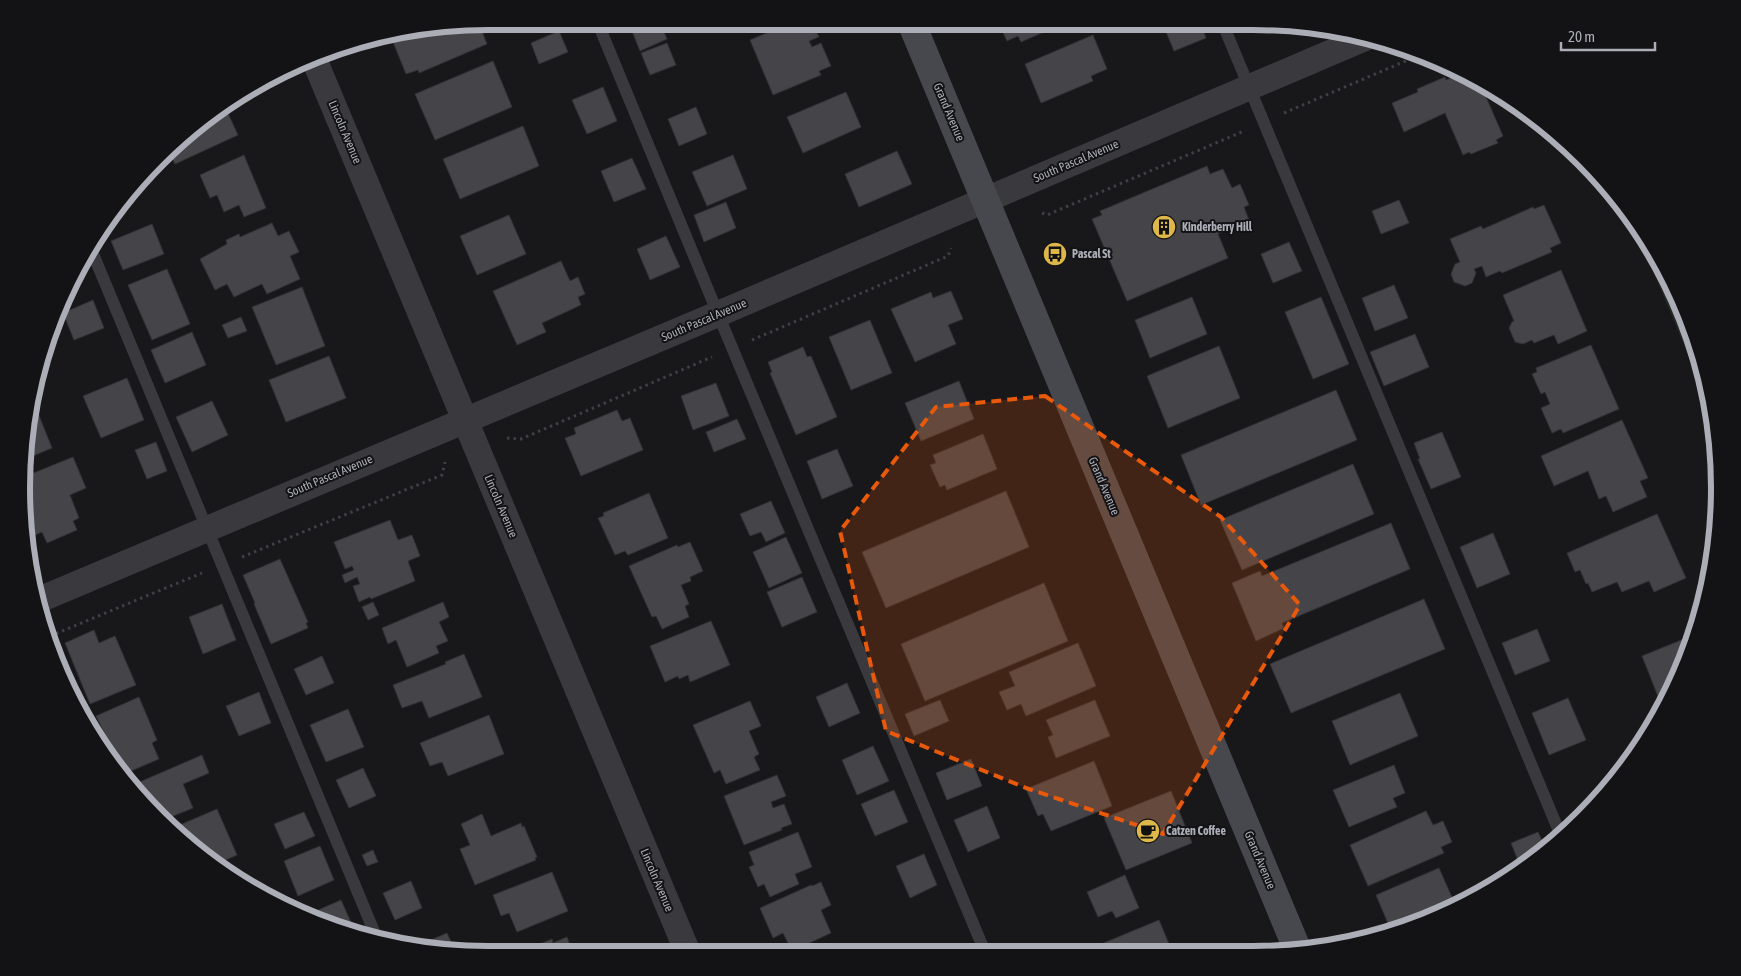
<svg xmlns="http://www.w3.org/2000/svg" width="1741" height="976" viewBox="0 0 1741 976" font-family="'Asap Condensed',sans-serif">
  <style>
    .green { fill: #222923 }
    .building { fill: #454549; stroke: #323235 }
    .lines { fill: none; stroke-linecap: round; stroke-linejoin: round }
    .path { stroke: #3f4045; stroke-width: 3; stroke-dasharray: 2.5 4; stroke-linecap: butt }
    .service { stroke: #39393e; stroke-width: 12 }
    .minor { stroke: #39393e; stroke-width: 26 }
    .secondary { stroke: #47484e; stroke-width: 28 }
    .marked { fill: #e8590c; fill-opacity: 0.2; stroke: #e8590c; stroke-width: 4; stroke-dasharray: 10 6; stroke-linejoin: round }
    .labels { text-anchor: middle; dominant-baseline: central; stroke-width: 4; stroke-linejoin: round; paint-order: stroke }
    .street-label { font-size: 12px; fill: #abaeb7; stroke: #131214 }
    .poi-label { font-size: 12px; font-weight: bold; fill: #abaeb7; stroke: #131214; text-anchor: start }
    .rim { fill: none; stroke: #abaeb7; stroke-width: 6 }
  </style>
  <rect width="100%" height="100%" fill="#181719"/>
  <path class="green" d="M1629 213 1672 282 1704 367 1711 410Z"/>
  <path class="building" d="M654 21H659L667 39 640 51 632 31Z
    M485 22 479 24 487 44 419 73 418 70 406 74 391 37Z
    M793 22H800L804 31 814 27 819 37 809 41 812 47 821 43 831 66 819 71 821 75 773 95 750 40Z
    M998 22H1075L1062 28 1060 25 1021 42 1018 36 1007 41Z
    M1162 22H1200L1206 38 1174 51Z
    M559 31 568 52 539 64 531 43Z
    M1093 35 1107 69 1091 76 1093 81 1041 103 1025 64Z
    M667 43 676 65 650 75 641 53Z
    M493 61 512 107 435 140 415 94Z
    M1463 73 1479 81 1503 136 1496 140 1498 143 1471 154 1469 152 1463 155 1445 113 1404 132 1392 103 1418 92 1417 89 1445 77 1446 80Z
    M603 87 617 121 587 134 572 100Z
    M846 92 861 127 803 153 787 117Z
    M225 107 238 135 175 164 170 154 204 118Z
    M696 107 707 134 679 146 668 119Z
    M523 126 539 166 460 199 443 159Z
    M897 151 912 184 859 207 845 174Z
    M244 155 266 208 244 217 239 205 224 212 217 195 210 198 200 175Z
    M733 155 747 189 707 206 692 172Z
    M632 158 646 189 614 202 601 171Z
    M1207 166 1210 174 1223 169 1232 188 1240 184 1249 205 1244 207 1249 220 1218 234 1228 258 1127 301 1092 219 1102 215 1100 211Z
    M1399 200 1409 223 1381 234 1372 211Z
    M726 202 736 228 704 242 694 215Z
    M1544 205 1561 243 1550 248 1552 252 1502 273 1500 271 1486 277 1482 266 1474 269 1476 273 1472 283 1465 286 1454 282 1451 274 1455 264 1460 262 1450 239 1481 226 1483 229 1533 207 1534 209Z
    M509 215 526 254 477 275 460 236Z
    M272 223 278 236 289 231 299 252 290 256 300 279 267 294 262 284 234 297 227 284 215 290 200 259 227 244 226 240 239 234 240 237Z
    M152 224 164 254 123 270 111 241Z
    M666 236 680 267 650 280 637 249Z
    M1289 242 1302 271 1273 283 1261 254Z
    M561 261 570 281 578 277 585 294 578 297 581 305 542 323 546 332 517 345 493 291Z
    M167 269 190 324 152 340 128 285Z
    M1561 270 1587 331 1558 344 1554 335 1534 343 1532 340 1523 344 1515 342 1509 328 1512 322 1514 321 1503 295Z
    M1394 285 1408 318 1375 331 1362 298Z
    M302 287 325 346 276 365 252 307Z
    M951 291 963 319 948 325 956 344 915 362 891 309 931 292 933 298Z
    M1192 297 1207 334 1150 358 1135 320Z
    M1321 297 1349 364 1313 379 1285 312Z
    M93 300 104 328 74 340 63 313Z
    M241 317 247 331 228 338 222 325Z
    M870 320 892 373 851 390 829 337Z
    M192 332 206 365 165 383 151 350Z
    M1415 334 1429 367 1384 386 1370 352Z
    M1591 345 1619 409 1563 433 1561 429 1552 433 1541 408 1550 404 1545 392 1541 394 1532 374 1537 372 1536 368Z
    M1219 346 1240 398 1168 428 1147 376Z
    M803 347 807 357 811 356 837 417 796 435 770 373 772 372 768 362Z
    M329 356 346 398 286 422 269 380Z
    M127 378 144 420 101 438 83 396Z
    M959 381 974 419 921 441 905 403Z
    M716 383 729 416 693 430 681 396Z
    M1336 390 1357 440 1201 505 1181 455Z
    M212 401 228 435 192 452 176 417Z
    M34 403 52 448 28 458Z
    M617 410 622 421 630 418 643 450 581 476 565 438 576 434 574 428Z
    M737 419 746 439 714 452 706 432Z
    M1622 420 1648 478 1640 481 1647 497 1613 512 1606 496 1599 499 1588 471 1554 486 1541 456Z
    M1442 432 1461 477 1431 489 1418 459H1420L1414 443Z
    M983 434 997 469 947 490 945 485 940 487 930 465 936 463 933 455Z
    M156 442 167 471 147 479 135 450Z
    M837 449 853 486 822 499 807 461Z
    M73 457 86 488 70 495 79 518 73 521 77 530 47 543 42 532 35 535 28 518 23 520 26 476Z
    M1353 464 1374 514 1242 570 1220 520Z
    M1006 491 1029 547 886 608 862 552Z
    M649 493 668 538 628 555 625 551 615 555 598 518 604 516 603 513Z
    M771 501 785 533 766 542 761 532 750 536 740 514Z
    M1657 514 1686 578 1654 592 1649 581 1622 592 1617 582 1592 592 1588 583 1586 584 1580 570 1575 572 1567 553Z
    M390 520 398 540 412 535 420 556 408 561 415 581 371 599 370 597 359 602 353 586 360 584 357 577 345 583 342 575 354 570 352 566 345 569 334 542Z
    M1391 523 1410 569 1282 623 1284 628 1256 641 1232 583 1260 571 1262 576Z
    M1493 533 1510 574 1477 588 1460 547Z
    M786 537 802 573 769 588 753 552Z
    M690 542 703 571 690 577 691 581 681 585 689 604 685 606 689 617 662 629 656 616 652 617 629 566 677 545 678 547Z
    M280 559 308 622 306 623 308 628 271 644 254 604 255 603 243 575Z
    M802 577 817 612 782 627 767 592Z
    M1044 583 1068 641 925 701 901 644Z
    M1424 599 1445 649 1291 713 1270 664Z
    M373 602 379 615 368 620 362 607Z
    M443 602 449 617 439 622 448 641 436 646 439 653 407 667 396 640 388 644 382 628Z
    M222 604 236 640 203 654 189 617Z
    M711 621 730 665 690 682 688 675 679 679 678 676 665 682 650 646Z
    M1537 629 1550 661 1515 675 1502 643Z
    M94 630 99 643 115 636 136 685 90 704 65 643Z
    M1696 634 1666 702 1661 704 1642 656Z
    M1078 643 1096 686 1026 716 1021 704 1007 710 999 692 1015 686 1009 672Z
    M464 654 482 697 429 718 422 701 402 708 393 685 446 664 445 662Z
    M322 656 334 683 306 695 294 669Z
    M847 683 860 713 829 727 816 697Z
    M259 692 271 723 239 736 226 706Z
    M1400 693 1418 736 1350 765 1332 721Z
    M139 697 157 740 152 743 159 759 124 774 96 716Z
    M1568 698 1586 740 1549 755 1532 713Z
    M940 700 949 721 914 736 905 714Z
    M1095 700 1110 736 1056 758 1048 737 1053 735 1046 720Z
    M750 701 761 726 749 731 759 754 754 757 760 770 726 784 720 770 714 773 693 725Z
    M348 709 364 747 326 762 310 725Z
    M489 715 504 754 448 776 442 762 430 766 420 743Z
    M873 746 889 781 857 795 842 760Z
    M202 755 209 773 183 784 193 808 166 819 140 798 135 784Z
    M971 759 982 786 947 800 936 773Z
    M1094 761 1112 806 1051 831 1043 814 1038 816 1026 789Z
    M1394 765 1405 793 1393 798 1397 807 1349 827 1333 790Z
    M363 768 376 796 349 808 336 780Z
    M777 775 786 796 771 802 773 808 784 804 792 824 781 828 782 830 744 845 724 796Z
    M894 790 908 822 875 836 861 804Z
    M1171 791 1192 843 1126 870 1104 818Z
    M987 806 1000 838 968 852 954 820Z
    M217 809 237 855 219 863 175 827Z
    M1426 811 1433 825 1443 821 1452 842 1441 847 1444 853 1368 886 1350 845Z
    M304 812 315 836 285 849 274 824Z
    M482 814 491 836 521 823 522 827 524 826 537 857 535 858 536 860 475 885 460 849 470 845 461 824Z
    M798 832 812 867 795 874 799 884 770 897 764 884 758 887 749 867 754 865 749 852Z
    M1538 832 1546 849 1538 855 1519 863 1511 843Z
    M320 846 334 880 298 896 284 861Z
    M373 850 378 862 367 866 362 855Z
    M924 854 937 885 910 898 896 866Z
    M1439 868 1455 904 1403 930 1392 933 1376 895Z
    M552 872 568 911 517 932 509 913 501 916 493 895Z
    M1125 875 1139 908 1116 918 1112 911 1098 917 1087 892Z
    M411 881 422 908 395 920 383 893Z
    M821 882 831 905 821 910 831 933 792 951 783 933 773 938 760 908 811 885 812 886Z
    M341 900 354 929 349 931 310 915 309 914Z
    M1159 920 1172 951 1082 952Z
    M447 933 456 953 415 947Z
    M567 937 573 953H518L552 939 553 943Z"/>
  <g class="lines">
    <path class="path" d="M1284 113 1422 54
      M1042 213 1047 215 1244 131
      M752 340 948 256 951 248
      M507 438 521 439 712 357
      M242 557 442 475 445 462
      M50 636 202 573"/>
    <path class="service" d="M597 21 718 314 985 952
      M1222 22 1561 836
      M91 249 378 941"/>
    <path class="minor" d="M314 59 688 953
      M41 599 718 314 1365 38"/>
    <path class="secondary" d="M911 22 1298 951"/>
  </g>
  <path class="marked" d="M1045 396 1221 517 1300 605 1163 834 1026 788 886 731 840 531 936 407Z"/>
  <defs>
    <g id="building-disc" transform="scale(1.25)"><circle r="9.5" fill="#deb74a" stroke="#131214"/><path d="M-4-6H4V6H1V3H-1V6H-4ZM-2.5-4.3h1.7v1.8h-1.7ZM.8-4.3h1.7v1.8H.8ZM-2.5-1h1.7V.8h-1.7ZM.8-1h1.7V.8H.8Z" fill="#111"/></g>
    <g id="bus-disc" transform="scale(1.25)"><circle r="9.5" fill="#deb74a" stroke="#131214"/><path d="M-5-6H5V4H4V6H2V4H-2V6H-4V4H-5ZM-3.5-4V0h7V-4ZM-3.5 1.2v1.5H-2V1.2ZM2 1.2v1.5H3.5V1.2Z" fill="#111"/></g>
    <g id="cafe-disc" transform="scale(1.25)"><circle r="9.5" fill="#deb74a" stroke="#131214"/><path d="M-5.5-4.5H6V0H3Q3 3.5 0 3.5H-2.5Q-5.5 3.5-5.5 0ZM3-3.2v2h1.7v-2ZM-6 4.5H4V6H-6Z" fill="#111"/></g>
  </defs>
  <g fill-rule="evenodd">
    <use href="#building-disc" x="1164" y="227"/>
    <use href="#bus-disc" x="1055" y="254"/>
    <use href="#cafe-disc" x="1148" y="831"/>
  </g>
  <g class="labels">
    <g class="street-label">
      <text transform="translate(949 112) rotate(67)">Grand Avenue</text>
      <text transform="translate(345 132) rotate(67)">Lincoln Avenue</text>
      <text transform="translate(1076 161) rotate(-23)">South Pascal Avenue</text>
      <text transform="translate(704 320) rotate(-23)">South Pascal Avenue</text>
      <text transform="translate(330 476) rotate(-23)">South Pascal Avenue</text>
      <text transform="translate(1104 486) rotate(67)">Grand Avenue</text>
      <text transform="translate(501 506) rotate(67)">Lincoln Avenue</text>
      <text transform="translate(1260 860) rotate(67)">Grand Avenue</text>
      <text transform="translate(657 880) rotate(67)">Lincoln Avenue</text>
    </g>
    <g class="poi-label">
      <text x="1182" y="227">Kinderberry Hill</text>
      <text x="1072" y="254">Pascal St</text>
      <text x="1166" y="831">Catzen Coffee</text>
    </g>
  </g>
  <path d="M0 0H1741V976H0ZM488 30H1253A458 458 0 0 1 1711 488V488A458 458 0 0 1 1253 946H488A458 458 0 0 1 30 488V488A458 458 0 0 1 488 30Z" fill="#131214" fill-rule="evenodd"/>
  <path class="rim" d="M488 30H1253A458 458 0 0 1 1711 488V488A458 458 0 0 1 1253 946H488A458 458 0 0 1 30 488V488A458 458 0 0 1 488 30Z"/>
  <path d="M1561 42v8h94v-8" fill="none" stroke="#abaeb7" stroke-width="2.5"/>
  <text x="1568" y="42" font-size="15" fill="#abaeb7" stroke="#131214" stroke-width="4" paint-order="stroke">20 m</text>
</svg>
